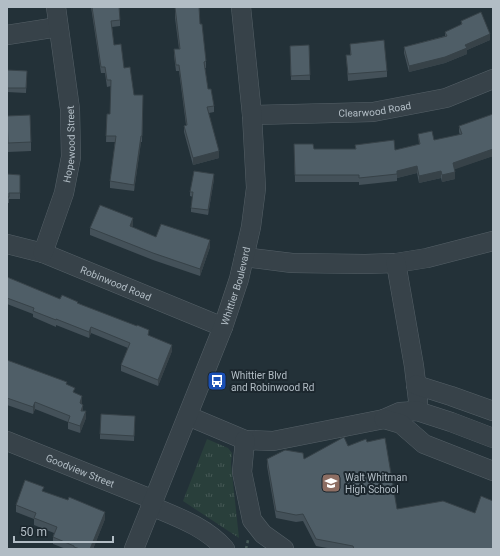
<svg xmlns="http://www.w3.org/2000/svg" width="500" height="556" viewBox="0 0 500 556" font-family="Roboto,sans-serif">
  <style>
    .grass { fill: url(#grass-tufts) }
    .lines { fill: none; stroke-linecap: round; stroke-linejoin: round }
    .minor-casing { stroke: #556067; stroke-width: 20 }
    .path { stroke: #475b58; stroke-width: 2.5; stroke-dasharray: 3 3; stroke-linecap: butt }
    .minor { stroke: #374249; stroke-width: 19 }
    .wall { fill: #445159 }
    .shaded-wall { fill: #374248 }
    .building { fill: #4f5e67; stroke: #374248 }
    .labels { text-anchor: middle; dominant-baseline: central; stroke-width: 4; stroke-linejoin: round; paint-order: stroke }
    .street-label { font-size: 10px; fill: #b2bdc5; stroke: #1c272e }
    .poi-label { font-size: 10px; fill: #b2bdc5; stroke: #1c272e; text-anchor: start }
  </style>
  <defs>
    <pattern id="grass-tufts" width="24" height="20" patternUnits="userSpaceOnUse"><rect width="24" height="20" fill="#293f3b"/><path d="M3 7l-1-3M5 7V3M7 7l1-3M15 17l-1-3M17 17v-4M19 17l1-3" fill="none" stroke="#465956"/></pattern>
  </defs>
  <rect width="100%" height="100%" fill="#233138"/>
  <path class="grass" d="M207 439 228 448 232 453 231 464 239 538 183 501Z"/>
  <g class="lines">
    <g class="minor-casing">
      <g id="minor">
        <path d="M7 35 58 27"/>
        <path id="s1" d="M252 115 373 112 446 98 493 79"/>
        <path id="s2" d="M7 244 43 253 223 327"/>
        <path id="s3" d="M43 253 64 193 71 157 70 109 56 7"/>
        <path d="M244 257 292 263 365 264 396 263 427 258 493 241"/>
        <path d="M396 263 414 366 418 400 417 411"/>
        <path d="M416 385 451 396 493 411"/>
        <path d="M188 416 245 440 273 441 384 419 400 412 417 411 451 422 493 438"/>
        <path d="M384 419 401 424 424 444 493 471"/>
        <path d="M245 440 242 472 252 520 263 534 284 549"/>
        <path id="s4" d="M7 441 154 500"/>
        <path d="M151 506C177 517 206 527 225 549"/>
        <path id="s5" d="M134 549 223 327 239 279 251 227 256 188 252 115 241 7"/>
      </g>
    </g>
    <path class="path" d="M246 549 248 540"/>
    <use href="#minor" class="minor"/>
  </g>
  <path class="wall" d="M91 7H119L120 20V26L112 27 114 45 124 68 134 95H143L142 142H141L134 191 110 188V181L115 142H106L107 114H110L111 86 107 87 105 73H101Z
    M175 7H199L200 24 206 61V68H205L208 89 214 106V112L209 113 219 158 193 165 184 132V126L186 125 179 71H176L174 56V49H179L175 18Z
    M461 21 490 40 467 50V54L445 63 409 72 404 53V47L445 36V32L461 25Z
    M350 44 387 71V77L348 81 346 55H350Z
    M309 45 310 80H291L290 46Z
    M7 70 27 71 26 93 7 92Z
    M7 116 31 142V151L8 152Z
    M459 126 493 156 454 169 455 179 442 182 441 178 419 183 417 173 397 178V181L359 185V182H295L294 144 314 149H355V145L395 150 419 144 418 134 434 140 460 135 459 132Z
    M7 174 20 175V199H9V203H7Z
    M214 179 208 215 191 212V208L193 197 190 196V192Z
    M133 225 132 227 156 237 210 247 200 276 153 260 90 235V228Z
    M7 277 60 299 78 303 149 336 172 351 158 386 121 371V365L128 348 91 333 89 338 56 325V327L33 317V314L7 304Z
    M7 361 67 385 82 403V404L83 411 86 418 80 433 68 429V422L35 409 33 414 7 405Z
    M135 416 134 441 100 439V434Z
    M367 442 397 509 493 549H333L316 546 303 521 296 522 276 518 267 466V459H304L348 446Z
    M44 492 105 519 93 549H66L53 544V537L54 533 34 525V519L16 512V505Z"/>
  <path class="shaded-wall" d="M490 34V40L467 50V54L445 63 409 72V66L465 45Z
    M141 136V142L134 191V185Z
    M493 149V156L453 170V163Z
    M219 151V158L193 165V158Z
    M417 166V173L397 178V171Z
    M441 171V178L419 183V176Z
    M455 172V179L442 182V175Z
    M214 174V179L208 215V210Z
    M133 218V225L130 233V226Z
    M210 240V247L200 276V269Z
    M91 327V333L89 338V332Z
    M172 345V351L158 386V380Z
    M82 396V403L80 410V403Z
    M35 402V409L33 414V407Z
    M83 405V412L81 411Z
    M86 411V418L80 433V426Z
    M105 512V519L93 549H90Z"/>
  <path class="building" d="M92 7H119L120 20 111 21 114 45 121 44 124 68 130 67 134 95H143L142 136H141L134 185 110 181 116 136H106L107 114H110L111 80H107L105 67H101Z
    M175 7H199L200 24H202L206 61 204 62 208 89H211L214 106 207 107 219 151 193 158 184 126 187 125 179 65H176L174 49H180Z
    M481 12 490 34 465 45 467 48 445 57 409 66 404 47 447 36 445 32 462 24 461 21Z
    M384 40 387 71 348 74 346 55H351L350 44Z
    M309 45 310 75 291 76 290 46Z
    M7 70 27 71 26 88H7Z
    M493 114V149L453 163 455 172 442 175 441 171 419 176 417 166 397 171V174L359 178V175H295L294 144H313L314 149H356L355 145 394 140 395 150 420 144 418 134 432 131 434 140 462 134 459 126Z
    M30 115 31 142 8 143 7 116Z
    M194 171 214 174 208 210 191 208 193 192H190Z
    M7 174 20 175V193H9V197H7Z
    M100 205 133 218 130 226 156 237 161 224 210 240 200 269 153 253 90 228Z
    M7 277 60 299 62 295 78 302 77 303 137 326V325L149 330 148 335 172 345 158 380 121 365 130 343 91 327 89 332 56 319V320L33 311 34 308 7 298Z
    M7 360 67 382 66 384 75 388 73 392 82 396 80 403 83 405 81 411H86L80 426 68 422 70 416 35 402 33 407 7 398Z
    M101 414 135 416 134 436 100 434Z
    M344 437 348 446 366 439 367 442 385 438 397 509 443 501 475 513 481 496 493 501V549H354L353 546 316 539 303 514 296 515 276 511 267 459 285 450 303 453 304 459Z
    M25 480 44 487 42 491 68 500 69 497 105 512 90 549H80L74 547V546L53 537 57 527 34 518 36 513 16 505Z"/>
  <defs>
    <g id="bus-square" transform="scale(1)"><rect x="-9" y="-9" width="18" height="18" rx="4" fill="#1a4fb4" stroke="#1c272e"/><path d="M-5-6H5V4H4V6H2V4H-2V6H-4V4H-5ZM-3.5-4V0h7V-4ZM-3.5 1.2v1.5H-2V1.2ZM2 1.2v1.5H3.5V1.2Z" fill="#fff"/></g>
    <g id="school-square" transform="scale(1)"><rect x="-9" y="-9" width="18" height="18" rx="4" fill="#8d6e63" stroke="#1c272e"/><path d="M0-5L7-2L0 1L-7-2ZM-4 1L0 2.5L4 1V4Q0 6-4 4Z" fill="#fff"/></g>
  </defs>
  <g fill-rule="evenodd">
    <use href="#bus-square" x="217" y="381"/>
    <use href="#school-square" x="331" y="483"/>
  </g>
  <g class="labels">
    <g class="street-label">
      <text stroke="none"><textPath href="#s1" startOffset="123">Clearwood Road</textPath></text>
      <text stroke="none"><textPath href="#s3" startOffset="113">Hopewood Street</textPath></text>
      <text stroke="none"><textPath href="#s2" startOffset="116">Robinwood Road</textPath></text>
      <text stroke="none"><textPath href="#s5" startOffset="282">Whittier Boulevard</textPath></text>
      <text stroke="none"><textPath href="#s4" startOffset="79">Goodview Street</textPath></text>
    </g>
    <g class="poi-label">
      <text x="231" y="375">Whittier Blvd<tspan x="231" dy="12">and Robinwood Rd</tspan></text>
      <text x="345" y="477">Walt Whitman<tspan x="345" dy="12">High School</tspan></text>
    </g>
  </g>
  <rect width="500" height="556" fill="none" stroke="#b2bdc5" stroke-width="16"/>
  <path d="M14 536v6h99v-6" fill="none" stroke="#b2bdc5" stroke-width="2"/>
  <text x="20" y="536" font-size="12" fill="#b2bdc5" stroke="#1c272e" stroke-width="3" paint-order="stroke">50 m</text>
</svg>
